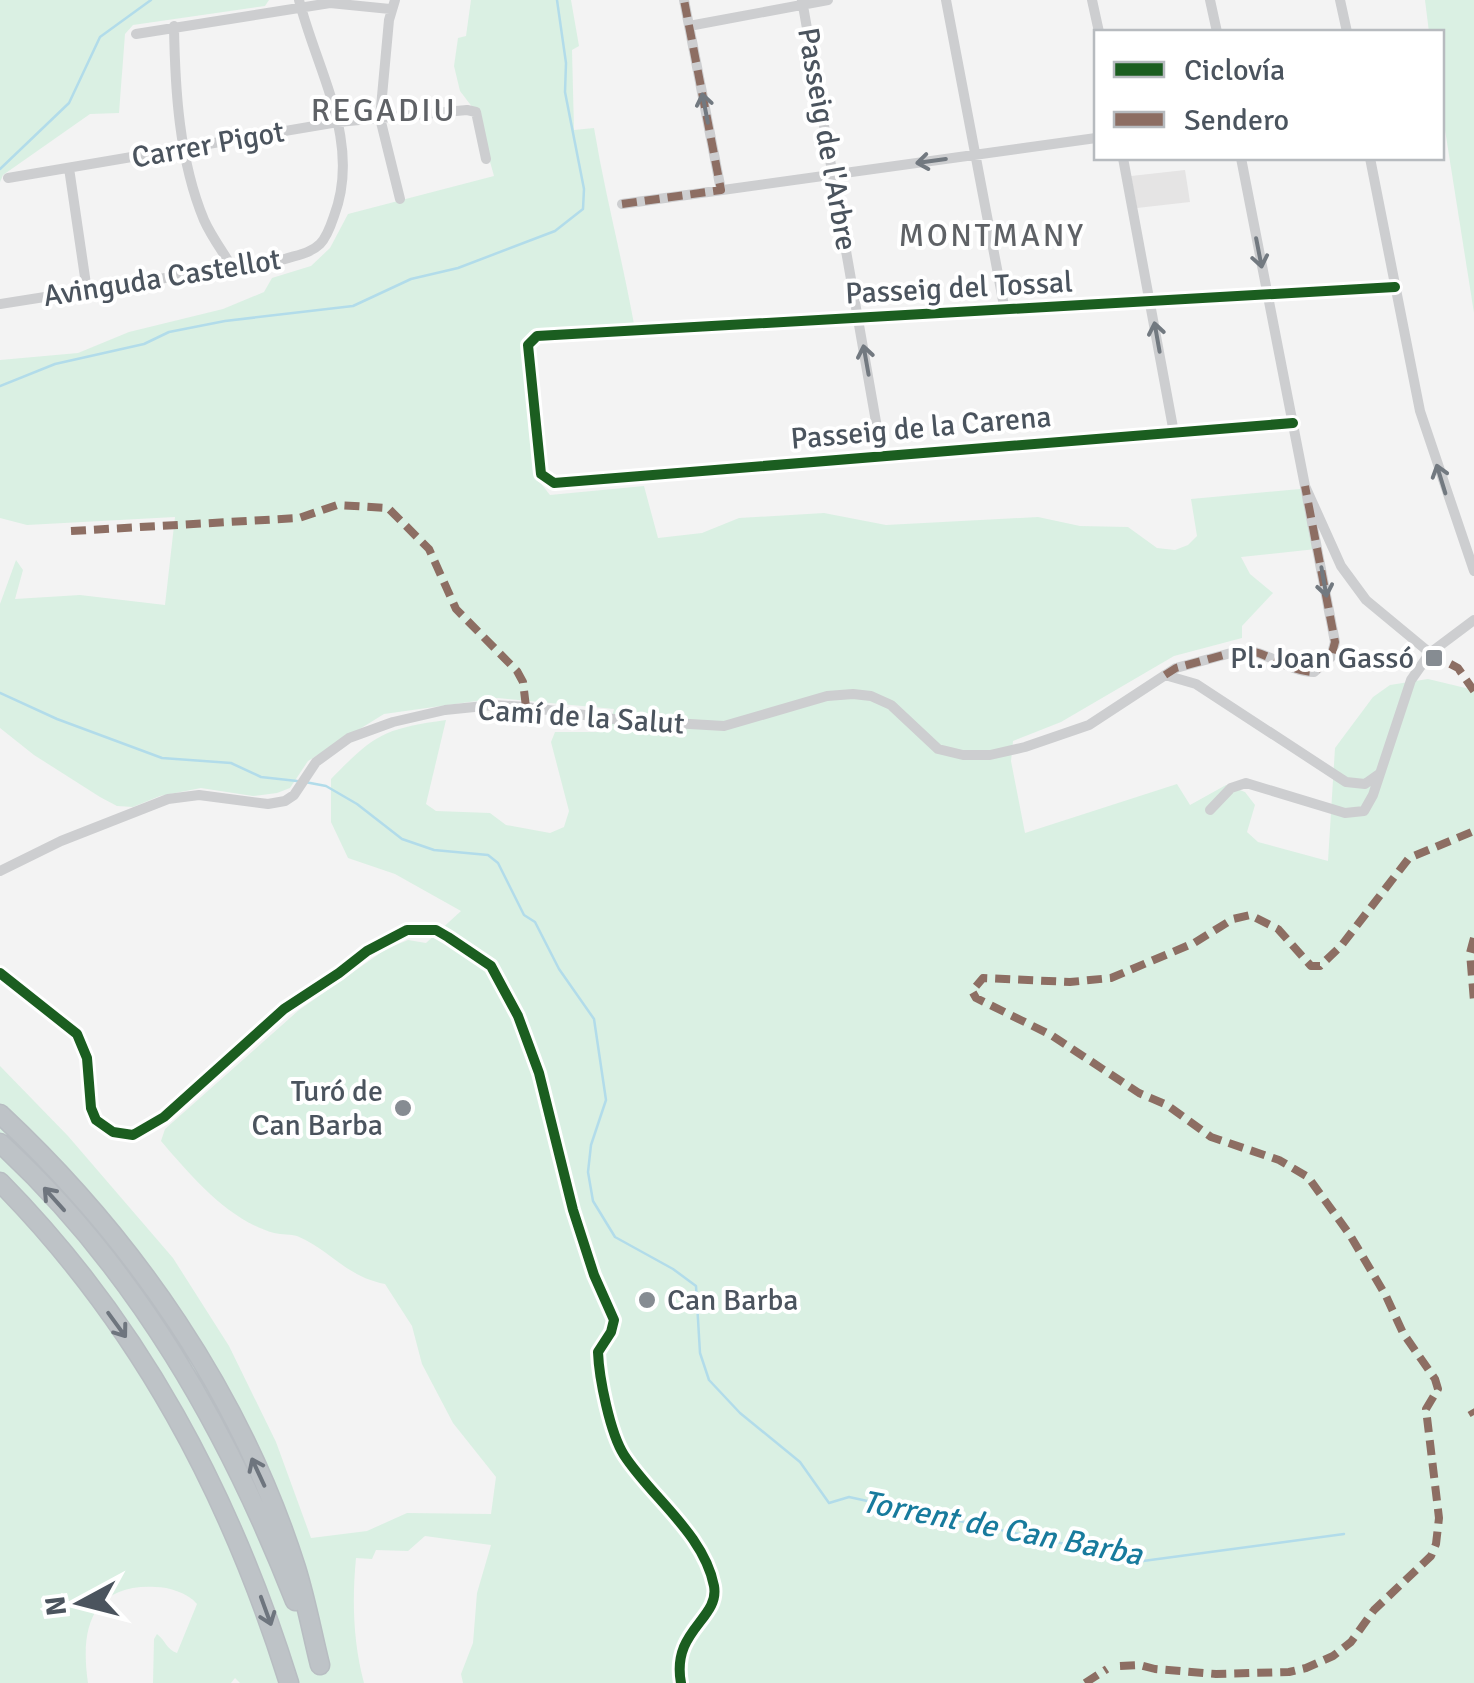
<svg xmlns="http://www.w3.org/2000/svg" width="1474" height="1683" viewBox="0 0 1474 1683" font-family="Signika,sans-serif">
  <style>
    .education { fill: #e5e4e4 }
    .green { fill: #daf0e3 }
    .lines { fill: none; stroke-linecap: round; stroke-linejoin: round }
    .stream { stroke: #b2dcea; stroke-width: 2.5 }
    .highway-casing { stroke: #b8bdc2; stroke-width: 21 }
    .street { stroke: #cdced0; stroke-width: 10 }
    .highway { stroke: #bec3c7; stroke-width: 18 }
    .quiet { stroke: #8d6e63; stroke-width: 8; stroke-dasharray: 15 8; stroke-linecap: butt }
    .cycleway-casing { stroke: #fff; stroke-width: 16 }
    .cycleway { stroke: #1b5e20; stroke-width: 10 }
    .oneway { stroke: #727980 }
    .oneway2 { stroke: #6e757e }
    .poi-dot { fill: #868c92; stroke: #fff; stroke-width: 4 }
    .labels { text-anchor: middle; dominant-baseline: central; stroke-width: 8; stroke-linejoin: round; paint-order: stroke }
    .street-label { font-size: 30px; fill: #4b545e; stroke: #fff }
    .poi-label { font-size: 30px; fill: #4b545e; stroke: #fff; text-anchor: end }
    .neighbourhood-label { font-size: 32px; letter-spacing: 2.5px; fill: #5f6266; stroke: #fff }
    .water-label { font-size: 32px; font-style: italic; fill: #187b9d; stroke: #fff }
  </style>
  <rect width="100%" height="100%" fill="#f3f3f3"/>
  <path class="education" d="M1185 170 1190 202 1137 208 1131 176Z"/>
  <path class="green" d="M0 0H269L265 6 133 25 125 34 119 113 90 114 3 175 0 182Z
    M471 0H571L579 46 572 50 574 130 594 128C605 194 622 258 634 324L530 332 523 340 539 481 550 495 644 486 658 538 702 533 739 518 824 513 886 525 1038 517 1080 526 1128 527 1157 548 1175 550 1188 545 1197 536 1191 499 1300 489 1316 549 1241 557 1250 574 1273 593 1242 626V638L1174 656 1061 722 1013 741 1011 761 1025 833 1177 784 1190 805 1226 785 1245 792 1255 805 1247 832 1258 842 1328 861 1335 748 1373 697 1390 685 1428 679 1474 690V1683H463L461 1674 473 1643 477 1593 491 1545 425 1536 408 1551 376 1550 372 1559 356 1558C352 1600 353 1642 364 1683H240L235 1678 231 1683H153L154 1639 157 1634C165 1640 167 1650 177 1653L197 1604C188 1593 169 1587 155 1587 91 1584 80 1629 88 1683H0V1066L68 1136 173 1258 229 1346 276 1442 311 1538 367 1531 407 1513 491 1514 496 1477 453 1423 422 1364 412 1326 385 1284C347 1277 330 1250 297 1236 291 1234 282 1235 274 1233 228 1220 191 1176 161 1141L165 1129 299 1010 386 949 408 940 426 943 461 911 395 874 348 858 331 822V779C375 734 383 729 446 720L426 804 436 811 490 813 506 825 550 833 564 827 569 811 551 742 555 732H608L614 709 498 698 384 714 308 761 290 788 277 793 253 796 201 788 160 796 133 807 117 806 100 797 34 755 0 728V604L16 560 23 570 15 599 80 595 165 605 175 517 27 525 0 518V360L78 353 129 332 223 309 264 292 272 278 311 266 330 248 348 214 494 176 476 112 460 91 454 66 458 38 466 36Z
    M1425 0H1474V313L1442 111V32H1429Z"/>
  <g class="lines">
    <path class="stream" d="M0 169 69 103 100 37 151 0
      M0 386 55 364 144 344 169 332 225 321 353 306 411 279 458 268 555 231 583 209 584 189 565 92 566 63 557 0
      M0 693 57 719 162 758 231 763 261 777 297 781
      M305 782 326 786 357 804 402 839 434 850 488 855 498 863 524 915 535 922 559 969 594 1019 606 1100 591 1145 588 1172 593 1201 615 1237 673 1269 696 1286 700 1353 709 1380 740 1413 800 1462 829 1503 849 1497 1143 1561 1344 1534"/>
    <g class="highway-casing">
      <path id="highway" d="M0 1114C133 1238 241 1394 296 1568 306 1600 312 1633 320 1665
        M0 1143C136 1268 228 1430 295 1601
        M0 1182C140 1324 230 1494 289 1683"/>
    </g>
    <path class="street" d="M395 0 389 20 380 118 400 199
      M684 0 721 190
      M802 0 882 456
      M946 0 1005 311
      M1092 0 1099 32
      M1210 0 1217 32
      M1340 0 1347 32
      M174 26C175 89 179 160 204 220 211 236 223 252 232 267
      M689 26 828 0
      M136 34 330 3 390 9
      M1123 158 1174 433
      M1241 158 1305 486 1341 566 1366 600 1430 653
      M1370 158 1420 411 1474 571
      M69 168 87 291
      M8 178 338 122 467 110 476 112 486 159
      M622 204 1096 138
      M0 304 285 259C297 255 311 253 320 244 327 237 331 225 334 216 362 142 317 71 299 0
      M1293 423 554 483 541 474 528 345 537 336 1395 287
      M1165 675 1196 684 1346 782 1365 784 1379 774
      M1210 810 1231 788 1246 783 1345 813 1364 811 1373 795 1411 680 1430 653 1474 620
      M0 871 61 841 168 799 199 795 268 804 285 801 294 795 316 762 349 738 393 722 445 710 494 705 526 707 621 720 724 726 827 696 853 694 871 696 891 705 938 749 963 755H990L1025 747 1089 725 1176 668 1242 650C1267 651 1287 671 1314 672L1331 657 1335 642 1305 486"/>
    <use href="#highway" class="highway"/>
    <path class="quiet" d="M622 204 721 190 684 0
      M71 531 299 518 337 505 388 508 429 549 456 609 517 671 523 682 526 707
      M1430 653 1458 668 1474 691
      M1165 675 1176 668 1242 650C1267 651 1287 671 1314 672L1331 657 1335 642 1305 486
      M1474 938 1470 953 1474 1001
      M1471 1410 1474 1415
      M1120 1666 1140 1665 1155 1669 1216 1674 1289 1672 1306 1668 1333 1656 1351 1642 1374 1610 1431 1556 1436 1544 1439 1518 1426 1409 1438 1389 1435 1379 1403 1333 1386 1296 1350 1235 1308 1177 1279 1160 1211 1137 1167 1105 1139 1093 1051 1035 976 998 972 991 983 978 1070 982 1111 978 1194 943 1233 919 1250 915 1278 929 1311 966H1320L1341 946 1409 858 1474 831
      M1085 1683 1107 1669"/>
    <g class="cycleway-casing">
      <path id="cycleway" d="M1293 423 554 483 541 474 528 345 537 336 1395 287
        M0 973 77 1034 87 1058 91 1108 96 1120 113 1132 133 1135 164 1117 284 1009 339 973 367 951 407 930H436L448 937 491 966 518 1016 539 1073 573 1210 594 1275 614 1320 611 1332 598 1352C599 1378 610 1433 624 1455 651 1497 704 1534 714 1586 720 1619 671 1630 681 1683"/>
    </g>
    <use href="#cycleway" class="cycleway"/>
  </g>
  <defs><path id="oneway-shaft" d="M-6 0H5M1.5-3L5.5 0L1.5 3" fill="none" stroke-width="1.6" stroke-linecap="round" stroke-linejoin="round" transform="scale(2.5)"/></defs>
  <g class="oneway">
    <use href="#oneway-shaft" transform="translate(705 108) rotate(-101)"/>
    <use href="#oneway-shaft" transform="translate(931 161) rotate(172)"/>
    <use href="#oneway-shaft" transform="translate(1259 253) rotate(79)"/>
    <use href="#oneway-shaft" transform="translate(1157 337) rotate(-100)"/>
    <use href="#oneway-shaft" transform="translate(866 360) rotate(-100)"/>
    <use href="#oneway-shaft" transform="translate(1441 479) rotate(-107)"/>
    <use href="#oneway-shaft" transform="translate(1324 582) rotate(80)"/>
  </g>
  <g class="oneway2">
    <use href="#oneway-shaft" transform="translate(54 1199) rotate(-132)"/>
    <use href="#oneway-shaft" transform="translate(117 1325) rotate(54)"/>
    <use href="#oneway-shaft" transform="translate(258 1472) rotate(-115)"/>
    <use href="#oneway-shaft" transform="translate(266 1611) rotate(70)"/>
  </g>
  <g class="poi-dot">
    <rect x="1424" y="648" width="20" height="20" rx="5"/>
    <circle cx="403" cy="1108" r="10"/>
    <circle cx="647" cy="1300" r="10"/>
  </g>
  <g class="labels">
    <g class="street-label">
      <text transform="translate(827 139) rotate(80)">Passeig de l'Arbre</text>
      <text transform="translate(208 145) rotate(-10)">Carrer Pigot</text>
      <text transform="translate(162 278) rotate(-9)">Avinguda Castellot</text>
      <text transform="translate(959 288) rotate(-3)">Passeig del Tossal</text>
      <text transform="translate(921 428) rotate(-5)">Passeig de la Carena</text>
      <text transform="translate(581 717) rotate(4)">Camí de la Salut</text>
    </g>
    <g class="poi-label">
      <text x="1414" y="658">Pl. Joan Gassó</text>
      <text x="383" y="1091">Turó de<tspan x="383" dy="34">Can Barba</tspan></text>
      <text x="667" y="1300" text-anchor="start">Can Barba</text>
    </g>
    <g class="neighbourhood-label">
      <text x="384" y="110">REGADIU</text>
      <text x="992" y="235">MONTMANY</text>
    </g>
    <g class="water-label">
      <text transform="translate(1002 1528) rotate(11)">Torrent de Can Barba</text>
    </g>
  </g>
  <rect x="1094" y="30" width="350" height="130" fill="#ffffff" stroke="#b7bbbf" stroke-width="2.5"/>
  <rect x="1114" y="62" width="50" height="15" fill="#1b5e20" stroke="#b7bbbf" stroke-width="2.5"/>
  <text x="1184" y="80" font-size="30" fill="#4b545e">Ciclovía</text>
  <rect x="1114" y="112" width="50" height="15" fill="#8d6e63" stroke="#b7bbbf" stroke-width="2.5"/>
  <text x="1184" y="130" font-size="30" fill="#4b545e">Sendero</text>
  <g transform="translate(80 1603) rotate(263)" stroke="#ffffff" stroke-width="8" paint-order="stroke">
  <path d="M0-8L18 38L0 25L-18 38Z" fill="#4b545e"/>
  <text y="-15" font-size="28" font-weight="bold" text-anchor="middle" fill="#4b545e">N</text>
  </g>
</svg>
